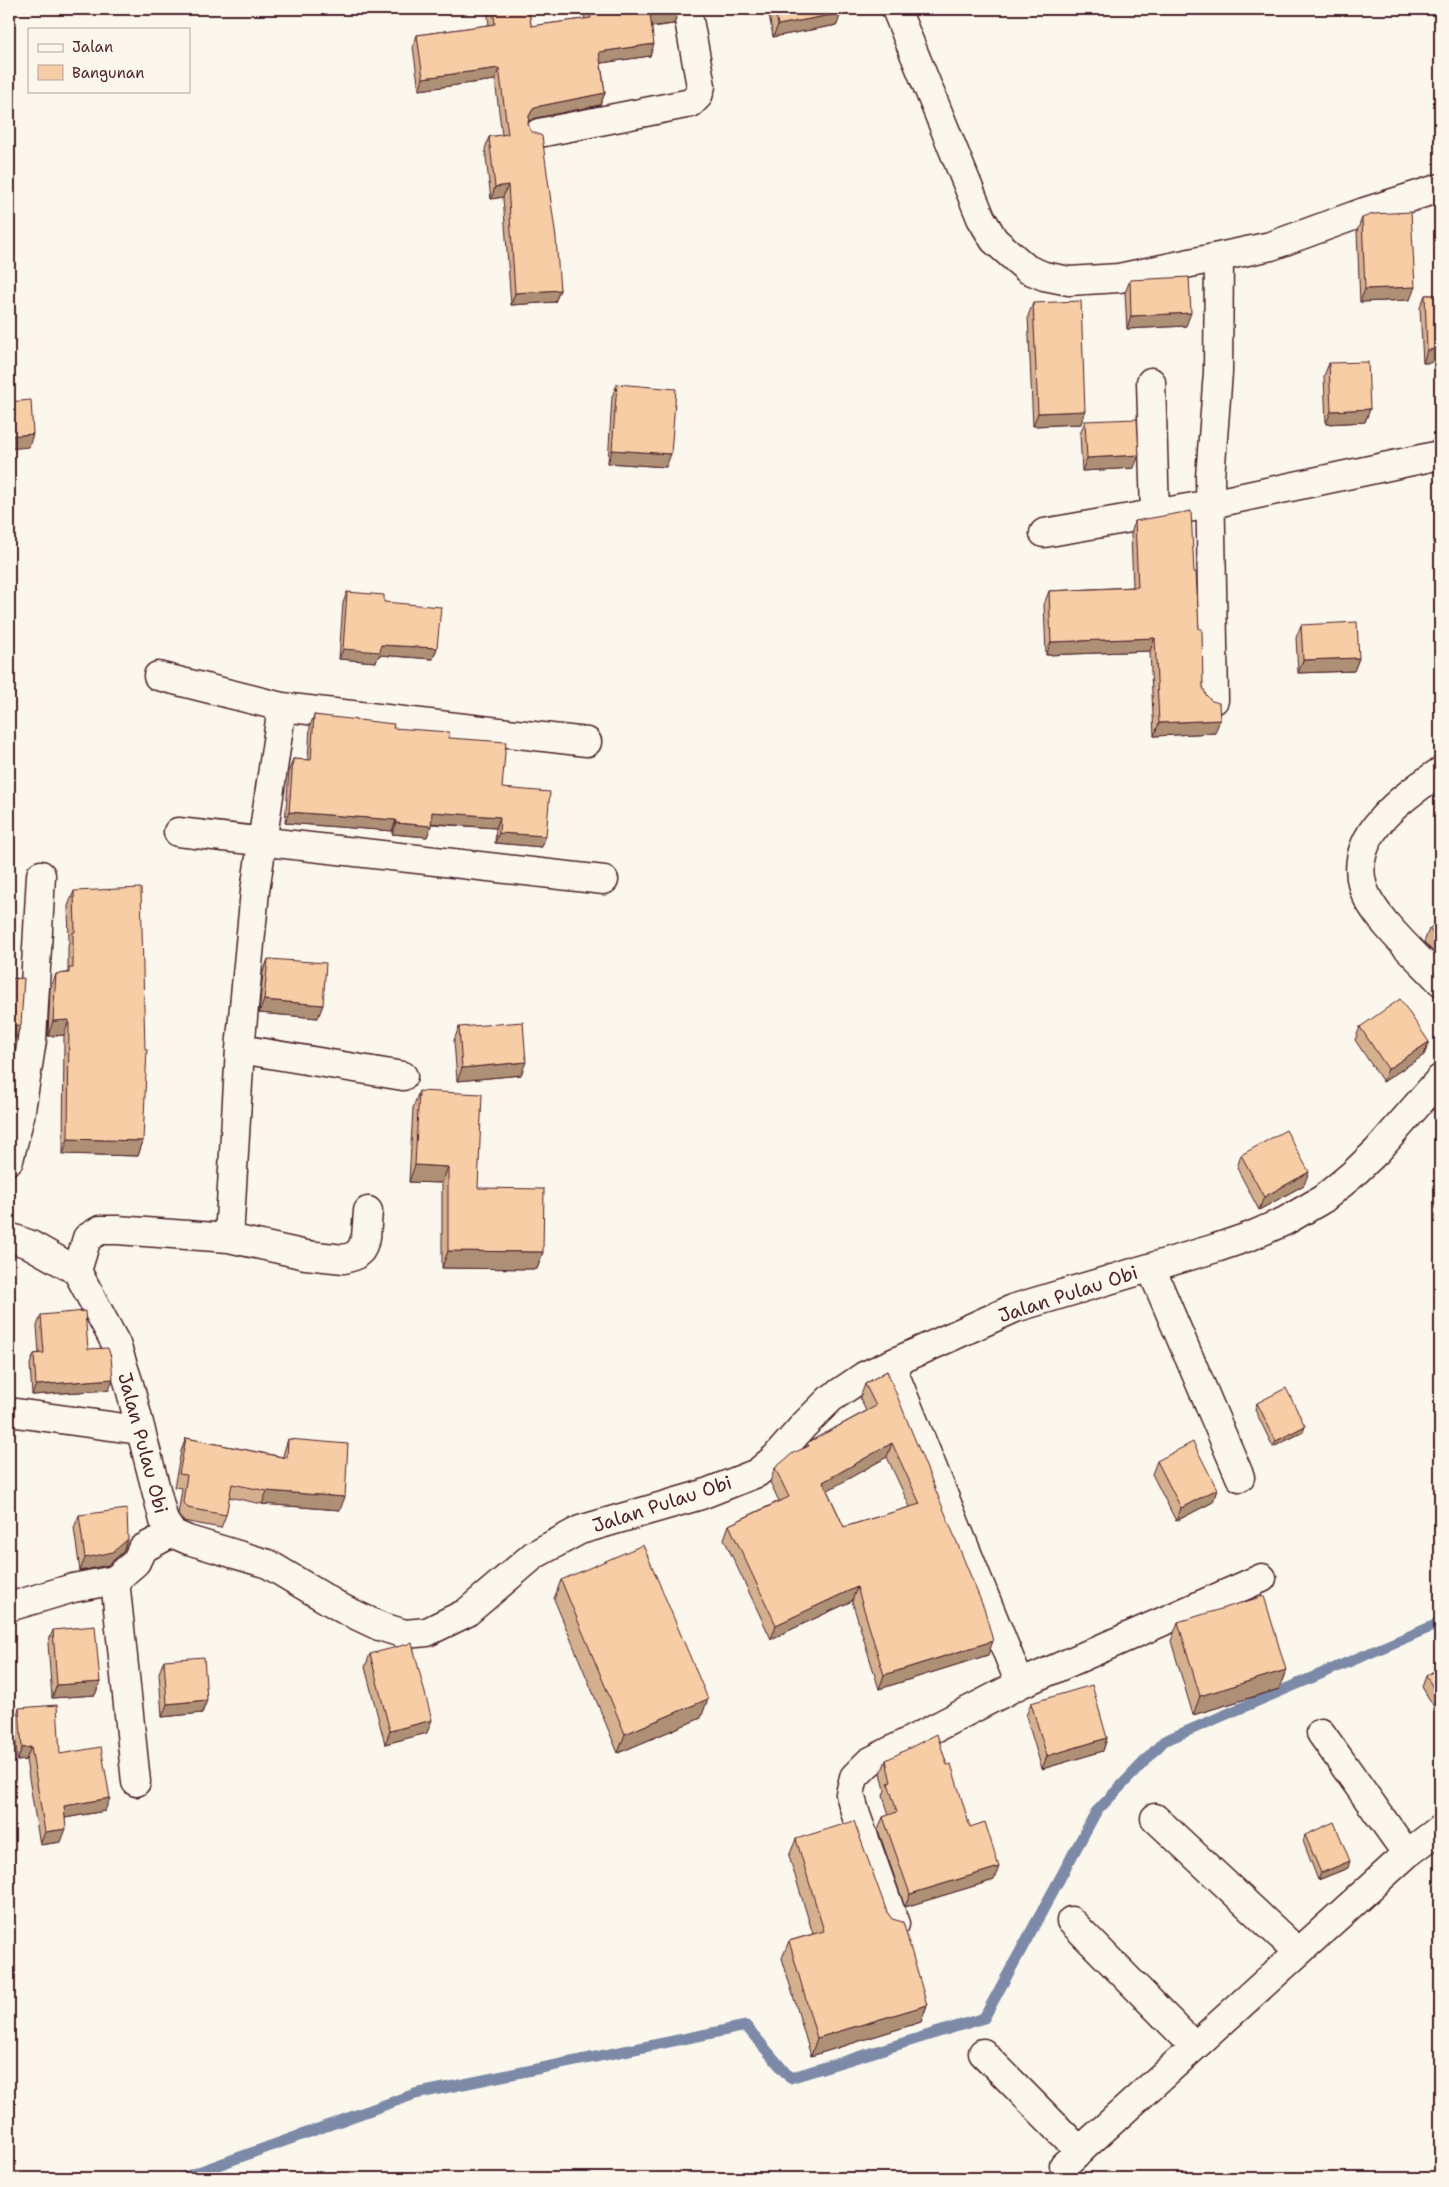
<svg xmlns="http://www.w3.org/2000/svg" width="1449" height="2187" viewBox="0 0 1449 2187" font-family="'Shantell Sans',sans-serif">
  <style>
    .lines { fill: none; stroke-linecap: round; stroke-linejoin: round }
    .stream { stroke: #7c8aa8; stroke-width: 11 }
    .street-casing { stroke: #4a1f2b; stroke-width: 31 }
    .secondary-casing { stroke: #4a1f2b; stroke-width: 31 }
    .street { stroke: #fbf7ec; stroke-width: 28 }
    .secondary { stroke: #fbf7ec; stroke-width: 28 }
    .wall { fill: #d4b08f; stroke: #4a1f2b; fill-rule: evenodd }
    .shaded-wall { fill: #ad9074; stroke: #4a1f2b }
    .building { fill: #f7cda6; stroke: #4a1f2b; fill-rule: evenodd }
    .labels { text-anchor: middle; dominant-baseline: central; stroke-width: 4.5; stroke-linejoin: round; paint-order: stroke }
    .street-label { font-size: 19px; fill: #4a1f2b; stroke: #fbf7ec }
  </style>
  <rect width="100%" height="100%" fill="#fbf7ec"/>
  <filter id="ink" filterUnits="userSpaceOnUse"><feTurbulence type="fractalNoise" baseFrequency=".02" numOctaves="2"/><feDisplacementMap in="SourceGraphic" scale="10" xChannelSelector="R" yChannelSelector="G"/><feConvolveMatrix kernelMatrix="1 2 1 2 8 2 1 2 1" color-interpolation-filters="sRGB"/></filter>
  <g filter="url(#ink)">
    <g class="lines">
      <path class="stream" d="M182 2178 415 2094 746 2026 790 2078 984 2018 1096 1812 1164 1741 1440 1623"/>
      <g class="street-casing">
        <path id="street" d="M896 9 981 218 994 240 1027 269 1044 276 1069 281 1119 278 1271 246 1364 212 1440 188
          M539 133 691 103 698 96 701 86 687 9
          M1151 382 1155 513
          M1044 533 1211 504 1440 455
          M158 676 282 707 587 742
          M1214 700 1210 477 1218 372 1219 258
          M1440 772C1404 796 1347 835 1363 887 1372 917 1419 958 1440 981
          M178 832 604 880
          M240 1049 403 1076
          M9 1160 20 1116 32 1040 41 875
          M229 1238 240 1049 255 891 282 707
          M1151 1268 1240 1477
          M77 1271 87 1238 100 1230H117L229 1238 306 1255 344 1259 354 1256 361 1250 366 1237 368 1211
          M891 1365 1020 1684
          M9 1412 139 1430
          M115 1580 136 1782
          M9 1607 73 1588 115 1580 136 1562 142 1549 172 1533
          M1321 1733 1407 1854
          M1155 1818 1298 1952
          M1071 1921 1194 2046
          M895 1924 856 1815 850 1794 854 1777 869 1762 1020 1684 1262 1578
          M983 2053 1080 2151
          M1064 2165 1407 1854 1440 1829"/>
      </g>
      <g class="secondary-casing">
        <path id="secondary" d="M9 1237 31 1245 77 1271 116 1344 129 1384 164 1521 172 1533 188 1540 268 1564 343 1609 379 1626 405 1634 427 1632 466 1613 534 1555 580 1530 701 1495 757 1473 775 1458 804 1425 830 1399 864 1376 1015 1308 1216 1248 1251 1236 1285 1221 1323 1199 1353 1174 1377 1151 1440 1079"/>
      </g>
      <use href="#street" class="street"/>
      <use href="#secondary" class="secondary"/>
    </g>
    <path class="wall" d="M487 9H529L531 26 585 19 583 9H678L674 24 652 27 650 56 601 63 605 93 600 105 536 118 529 121 528 122 560 290 555 302 511 305 503 197 491 199 485 149 489 137 502 135 495 80 419 90 413 47 417 35 489 25Z
      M768 9H840L837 25 773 37Z
      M1362 218 1410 300 1360 302 1357 231Z
      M1130 280 1186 326 1127 329 1125 293Z
      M1425 295H1440V362L1423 363 1420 308Z
      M1033 303 1081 424 1033 426 1028 316Z
      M1329 363 1370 409 1365 422 1326 424 1324 376Z
      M617 384 666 467 608 463 612 397Z
      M1085 421 1134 468 1082 471 1080 434Z
      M1135 521 1194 572 1199 629 1203 687 1215 733 1154 736 1150 651 1046 655 1044 604 1049 591 1133 587 1131 534Z
      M347 592 384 602 437 648 433 659 379 655 376 662 339 659 343 603Z
      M1301 625 1359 658 1354 671 1298 673 1296 638Z
      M314 715 449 738 502 788 542 847 495 843 496 828 431 824 427 837 392 834V831L285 823 289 770 293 759 308 760 310 726Z
      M74 891 143 1141 138 1156 63 1154 64 1035 48 1036 50 989 56 974 67 973 68 971V947L69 942 68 906Z
      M1440 920V959L1424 942 1429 929Z
      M268 959 318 1018 259 1013 263 972Z
      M459 1027 521 1075 457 1081 454 1040Z
      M1360 1027 1429 1042 1424 1055 1383 1082 1355 1040Z
      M419 1091 478 1188 543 1252 537 1269 442 1268V1183L409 1182 413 1108Z
      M1241 1155 1304 1185 1259 1210 1237 1168Z
      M41 1315 88 1349 113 1379 109 1390 32 1395 30 1364 34 1354 39 1353 37 1326Z
      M887 1371 988 1655 879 1689 852 1601 771 1639 724 1539 729 1525 779 1501 770 1482 775 1468 806 1447 807 1443 866 1411 860 1398 865 1384ZM887 1457 910 1507 844 1527 827 1490Z
      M1257 1403 1305 1426 1303 1432 1273 1447 1255 1410Z
      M186 1438 283 1457 284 1452 288 1439 340 1510 262 1504 229 1497 226 1515 221 1528 183 1521 178 1515 182 1488 174 1487 181 1451Z
      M1157 1461 1217 1489 1213 1502 1176 1521 1152 1474Z
      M79 1515 128 1539 123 1552 108 1565 80 1571 74 1528Z
      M561 1580 701 1718 618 1753 554 1599Z
      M1178 1622 1286 1670 1279 1689 1193 1715 1171 1641Z
      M53 1630 100 1682 95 1695 52 1698 48 1643Z
      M370 1654 427 1733 385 1744 365 1667Z
      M164 1660 207 1700 202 1713 162 1717 159 1673Z
      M1440 1667V1717L1422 1687 1426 1676Z
      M1031 1703 1107 1738 1103 1751 1042 1769 1026 1716Z
      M19 1708 60 1754 105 1811 65 1818 61 1842 40 1845 26 1760 17 1761 15 1721Z
      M886 1760 947 1765 970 1827 994 1880 905 1907 878 1830 883 1817 889 1815 883 1796 885 1790 881 1773Z
      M1305 1835 1348 1868 1318 1880 1303 1841Z
      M796 1839 887 1912 927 2005 921 2022 811 2056 782 1958 789 1941 813 1934 789 1856Z"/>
    <path class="shaded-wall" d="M678 12 674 24 646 27 650 15Z
      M841 13 837 25 773 37 778 25Z
      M654 44 650 56 595 64 599 52Z
      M499 68 495 80 419 90 423 78Z
      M605 93 600 105 536 118 529 121 524 128 529 116 533 109 540 106Z
      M508 185 503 197 491 199 495 187Z
      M1415 287 1410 300 1360 302 1365 289Z
      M560 290 555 302 511 305 515 293Z
      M1191 313 1186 326 1127 329 1131 316Z
      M1440 349V362L1423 363 1427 350Z
      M1370 409 1365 422 1326 424 1331 411Z
      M1085 411 1081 424 1033 426 1038 413Z
      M33 434 29 447 9 449V436Z
      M612 450 671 454 666 467 608 463Z
      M1139 455 1134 468 1082 471 1087 458Z
      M1155 638 1150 651 1046 655 1051 642Z
      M381 645 437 648 433 659 379 655 376 662 339 659 343 649Z
      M1359 658 1354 671 1298 673 1303 660Z
      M1220 720 1215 733 1154 736 1159 723Z
      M289 812 396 820 392 831 285 823Z
      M432 812 500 817 496 828 428 823Z
      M396 823 431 826 427 837 392 834Z
      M499 833 546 836 542 847 495 843Z
      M264 1000 323 1005 318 1018 259 1013Z
      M69 1020 64 1035 48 1036 53 1021Z
      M21 1025 16 1038H9V1026Z
      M1429 1042 1424 1055 1383 1082 1388 1069Z
      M526 1062 521 1075 457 1081 462 1068Z
      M68 1139 143 1141 138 1156 63 1154Z
      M415 1165 448 1167 442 1183 409 1182Z
      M1309 1172 1304 1185 1259 1210 1264 1197Z
      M448 1251 543 1252 537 1269 442 1268Z
      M113 1379 109 1390 32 1395 36 1385Z
      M1305 1426 1303 1432 1273 1447 1276 1441Z
      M892 1443 887 1457 818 1496 823 1482Z
      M1217 1489 1213 1502 1176 1521 1181 1508Z
      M267 1491 345 1497 340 1510 262 1504Z
      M128 1539 123 1552 108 1565 80 1571 85 1558Z
      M857 1587 852 1601 771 1639 776 1625Z
      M993 1641 988 1655 879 1689 884 1675Z
      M1286 1670 1279 1689 1193 1715 1200 1696Z
      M100 1682 95 1695 52 1698 57 1685Z
      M708 1699 701 1718 618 1753 625 1734Z
      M207 1700 202 1713 162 1717 167 1704Z
      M432 1720 427 1733 385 1744 390 1731Z
      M1107 1738 1103 1751 1042 1769 1047 1756Z
      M31 1747 26 1760 17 1761 22 1748Z
      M110 1798 105 1811 59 1819 64 1806Z
      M66 1829 61 1842 40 1845 45 1832Z
      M1350 1861 1348 1868 1318 1880 1321 1873Z
      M999 1867 994 1880 905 1907 910 1894Z
      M927 2005 921 2022 811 2056 817 2038Z"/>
    <path class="building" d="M493 9H529L531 26 591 18 590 9H678V12L650 15 654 44 599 52 605 93 540 106 533 109 529 116 528 124 531 131 542 136 556 238 560 290 515 293 508 185 495 187 489 137 508 134 499 68 423 78 417 35 495 24Z
      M775 9H840L841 13 778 25Z
      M1411 212 1415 287 1365 289 1362 218 1373 214Z
      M1189 277 1191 313 1131 316 1130 280Z
      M1425 295H1440V349L1427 350Z
      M1081 301 1085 411 1038 413 1033 303Z
      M1368 362 1370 409 1331 411 1329 363Z
      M617 384 676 389 671 454 612 450Z
      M31 400 33 434 9 436V402Z
      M1137 419 1139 455 1087 458 1085 421Z
      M1191 511 1194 572H1196L1199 629H1202L1203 687 1206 695 1212 701 1219 703 1220 720 1159 723 1155 638 1051 642 1049 591 1138 587 1135 521Z
      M347 592 384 595V602L441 607 437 648 381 645 380 652 343 649Z
      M1357 622 1359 658 1303 660 1301 625Z
      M314 715 394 724 393 728 449 732V738L506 742 502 788 550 792 546 836 499 833 500 817 432 812 431 826 396 823V820L289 812 293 759 311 760Z
      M141 888 145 1049H147L143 1141 68 1139 69 1020 53 1021 56 974 69 973V968H73V932H75L74 891Z
      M1440 920V941L1429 929Z
      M268 959 326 963 323 1005 264 1000Z
      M24 978 21 1025 9 1026V979Z
      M1400 999 1429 1042 1388 1069 1360 1027Z
      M523 1022 526 1062 462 1068 459 1027Z
      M419 1091 482 1094 478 1188 544 1189 543 1252 448 1251V1167L415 1165Z
      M1286 1130 1309 1172 1264 1197 1241 1155Z
      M85 1311 88 1349 108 1348 111 1357 113 1379 36 1385 34 1354 44 1353 41 1315Z
      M887 1371 985 1611 993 1641 884 1675 857 1587 776 1625 729 1525 789 1497 775 1468 793 1453 809 1446 807 1443 876 1406 865 1384ZM892 1443 920 1504 844 1527 823 1482Z
      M1286 1388 1305 1426 1276 1441 1257 1403Z
      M186 1438 287 1458 288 1439 348 1444 345 1497 267 1491 232 1484 226 1515 188 1508 183 1502 187 1475 179 1474Z
      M1193 1442 1217 1489 1181 1508 1157 1461Z
      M127 1509 128 1539 113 1552 85 1558 79 1515Z
      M643 1545 708 1699 625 1734 561 1580Z
      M1264 1596 1286 1670 1200 1696 1178 1622Z
      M95 1626 100 1682 57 1685 53 1630Z
      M412 1643 432 1720 390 1731 370 1654Z
      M204 1657 207 1700 167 1704 164 1660Z
      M1440 1667V1699L1426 1676Z
      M1092 1685 1107 1738 1047 1756 1031 1703Z
      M57 1705 60 1754 101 1747 110 1798 64 1806 66 1829 45 1832 31 1747 22 1748 19 1708Z
      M937 1734 947 1765 951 1764 970 1827 985 1822 999 1867 910 1894 883 1817 897 1812 888 1783 891 1782 886 1760Z
      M854 1821 887 1912 892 1919 903 1922 927 2005 817 2038 789 1941 824 1931 796 1839Z
      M1334 1822 1350 1861 1321 1873 1305 1835Z"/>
  </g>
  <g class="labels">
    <g class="street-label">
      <text transform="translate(1068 1294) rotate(-18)">Jalan Pulau Obi</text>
      <text transform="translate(143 1443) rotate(75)">Jalan Pulau Obi</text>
      <text transform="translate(662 1504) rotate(-18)">Jalan Pulau Obi</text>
    </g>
  </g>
  <rect width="1449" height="2187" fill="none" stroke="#fbf7ec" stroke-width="30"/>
  <rect x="15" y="15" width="1419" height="2157" fill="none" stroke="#4a1f2b" stroke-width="2" filter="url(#ink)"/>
  <rect x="28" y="28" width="162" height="65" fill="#fbf7ec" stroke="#b4a19f"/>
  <rect x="38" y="44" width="25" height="8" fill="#fbf7ec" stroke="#b4a19f"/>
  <text x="72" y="52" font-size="15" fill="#4a1f2b">Jalan</text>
  <rect x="38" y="65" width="25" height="15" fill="#f7cda6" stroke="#b4a19f"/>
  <text x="72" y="78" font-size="15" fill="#4a1f2b">Bangunan</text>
</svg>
